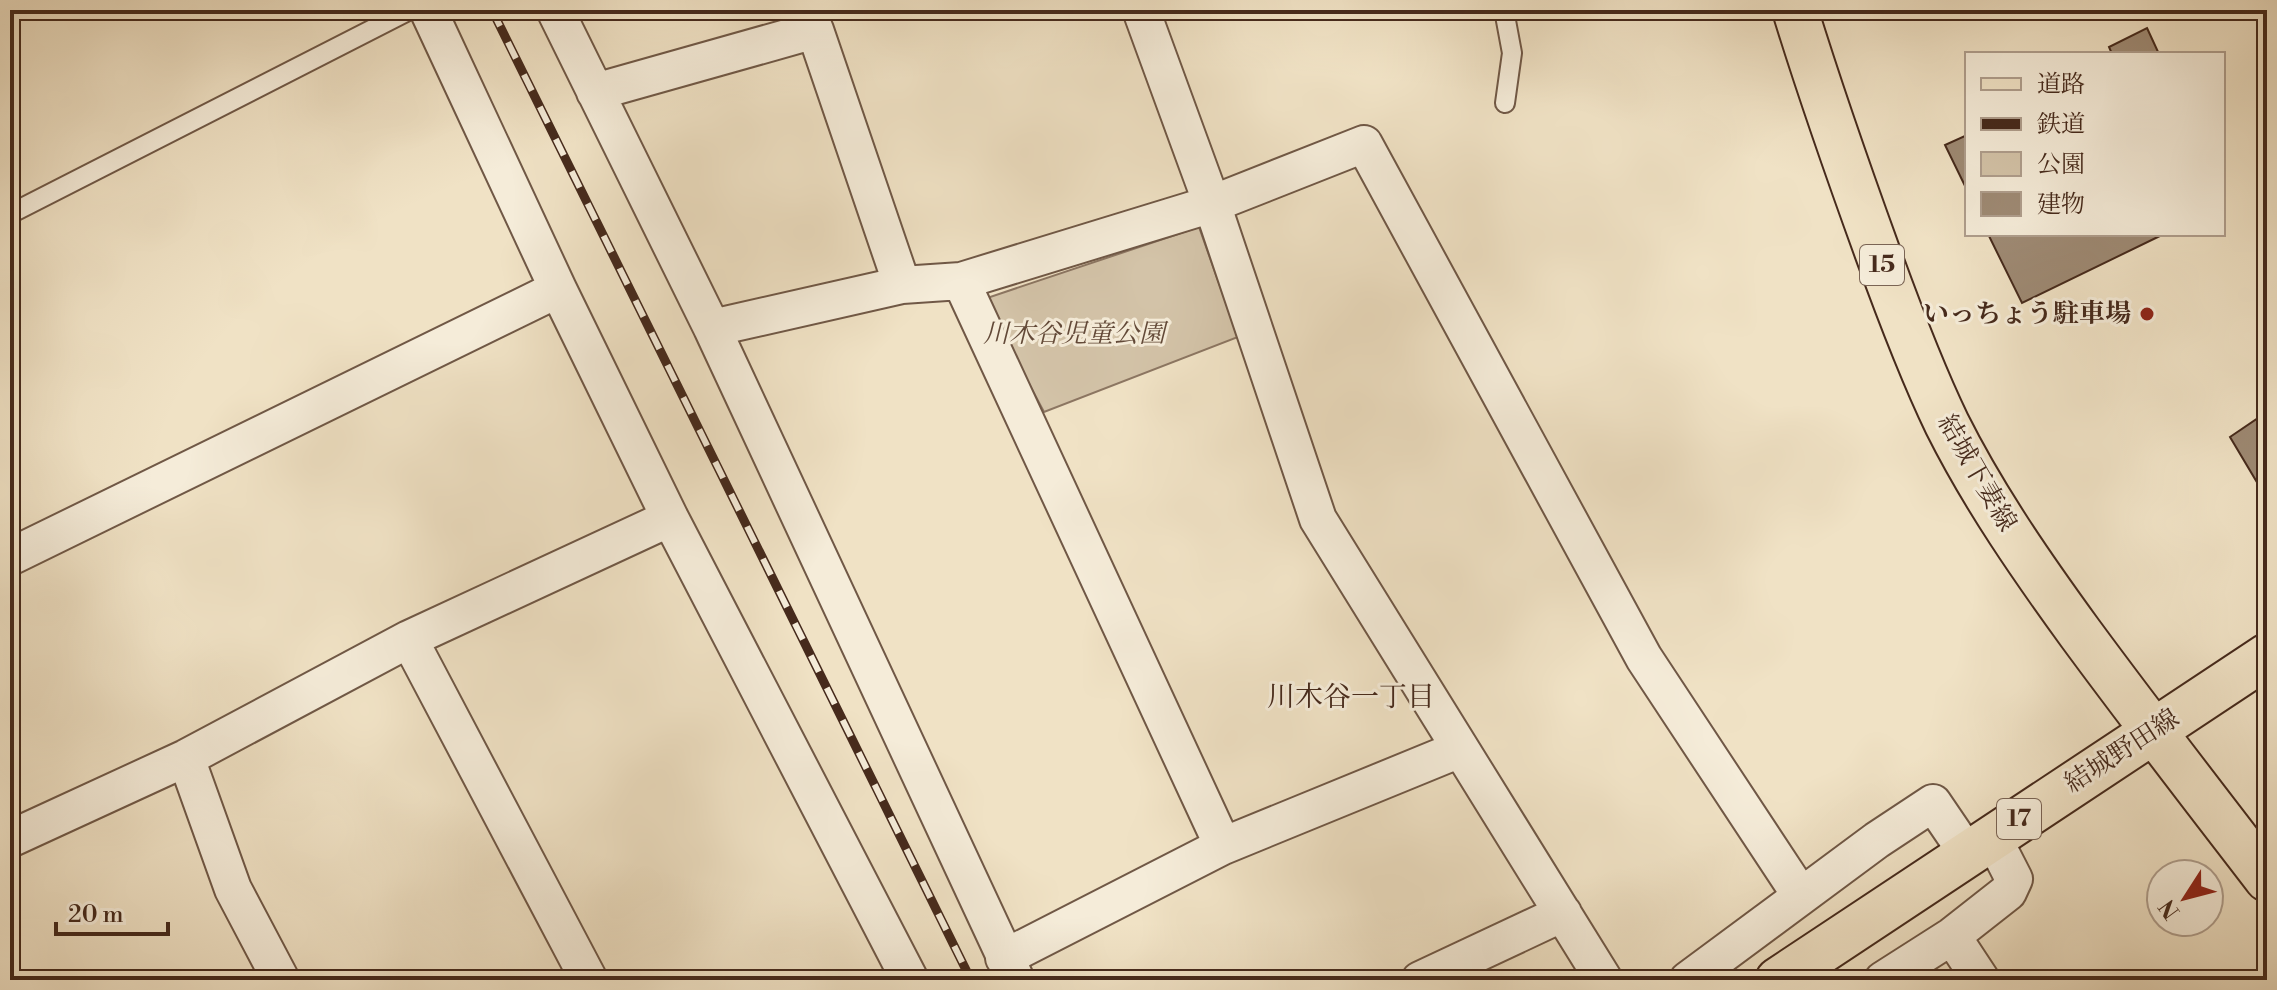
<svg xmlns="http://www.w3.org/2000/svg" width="2277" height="990" viewBox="0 0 2277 990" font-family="'Libre Bodoni','Noto Serif JP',serif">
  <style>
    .green { fill: #d3c3a8; stroke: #8c7662; stroke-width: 2 }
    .building { fill: #9e8a74; stroke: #462a1c; stroke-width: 2 }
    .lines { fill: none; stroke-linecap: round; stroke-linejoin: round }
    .lane-casing { stroke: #705846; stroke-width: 22 }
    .street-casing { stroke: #705846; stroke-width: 40 }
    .primary-casing { stroke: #462a1c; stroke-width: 48 }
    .lane { stroke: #f5ecd9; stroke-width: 18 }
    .street { stroke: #f5ecd9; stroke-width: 36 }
    .primary { stroke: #f0e2c5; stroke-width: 44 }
    .rail-casing { stroke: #462a1c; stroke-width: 9 }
    .rail { stroke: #f5ecd9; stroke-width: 6; stroke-dasharray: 18; stroke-linecap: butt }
    .poi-dot { fill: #8f2418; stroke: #f5ecd9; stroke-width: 3 }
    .labels { text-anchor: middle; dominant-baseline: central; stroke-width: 6; stroke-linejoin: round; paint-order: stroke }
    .shield { fill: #f5ecd9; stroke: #7a6455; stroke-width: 2 }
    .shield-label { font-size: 24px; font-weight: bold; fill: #462a1c }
    .poi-label { font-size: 26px; font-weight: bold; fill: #462a1c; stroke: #f5ecd9; text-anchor: end }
    .park-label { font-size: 26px; font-style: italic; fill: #624938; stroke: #f5ecd9 }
    .street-label { font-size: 26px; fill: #462a1c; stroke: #f5ecd9 }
    .neighbourhood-label { font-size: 28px; fill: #462a1c; stroke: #f5ecd9 }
  </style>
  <rect width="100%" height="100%" fill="#f0e2c5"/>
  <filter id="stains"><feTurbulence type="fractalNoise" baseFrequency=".0025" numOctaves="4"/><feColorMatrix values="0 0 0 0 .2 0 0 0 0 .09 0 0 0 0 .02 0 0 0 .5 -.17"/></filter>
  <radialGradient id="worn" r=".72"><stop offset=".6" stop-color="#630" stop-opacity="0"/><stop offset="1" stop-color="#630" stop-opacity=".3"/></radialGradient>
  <path class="green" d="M1199 227 1238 337 1044 412 984 299Z"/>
  <path class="building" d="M2147 28 2159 54H2112L2109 47Z
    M1967 135V190L1945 145Z
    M1988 234H2164L2022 303Z
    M2267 412V485L2261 489 2230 437Z"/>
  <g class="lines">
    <g class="lane-casing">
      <path id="lane" d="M1504 10 1512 53 1505 103
        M10 214 410 10"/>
    </g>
    <g class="street-casing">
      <path id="street" d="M428 10 558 289 670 518 910 980
        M555 10 712 328 1016 980
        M1141 10 1212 204 1318 519 1604 980
        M595 92 815 30 902 285
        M961 281 1223 846
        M712 328 902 285 961 281 1212 204 1364 144 1644 658 1801 896
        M10 557 558 289
        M409 639 589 980
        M186 758 233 889 281 980
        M10 839 186 758 409 639 670 518
        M1952 936 1981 980
        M1004 958 1223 846 1460 749
        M1420 980 1563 913
        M1688 980 1877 840 1933 803 1967 853
        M1883 980 1952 936 2008 892 2014 879 1992 836"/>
    </g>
    <g class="primary-casing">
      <path id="primary" d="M1795 10C1820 91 1848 171 1877 251 1898 309 1920 368 1947 424 1984 498 2032 567 2080 633 2141 716 2204 797 2267 879
        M1778 980 2267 656"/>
    </g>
    <use href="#lane" class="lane"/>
    <use href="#street" class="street"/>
    <use href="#primary" class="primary"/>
    <g class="rail-casing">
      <path id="rail" d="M492 10 971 980"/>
    </g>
    <use href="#rail" class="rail"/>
  </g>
  <circle class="poi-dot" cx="2147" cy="314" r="8"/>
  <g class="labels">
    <g class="shield">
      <rect x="1860" y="245" width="44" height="40" rx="6"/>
      <rect x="1997" y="799" width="44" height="40" rx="6"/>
    </g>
    <g class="shield-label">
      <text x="1882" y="265">15</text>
      <text x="2019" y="819">17</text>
    </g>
    <g class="poi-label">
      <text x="2131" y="314">いっちょう駐車場</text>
    </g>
    <g class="park-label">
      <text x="1074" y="334">川木谷児童公園</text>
    </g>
    <g class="street-label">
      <text transform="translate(1977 473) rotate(60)">結城下妻線</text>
      <text transform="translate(2122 751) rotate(-33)">結城野田線</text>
    </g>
    <g class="neighbourhood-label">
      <text x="1351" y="697">川木谷一丁目</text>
    </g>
  </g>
  <rect width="2277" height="990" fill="none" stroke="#f0e2c5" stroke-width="40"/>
  <rect x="12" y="12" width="2253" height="966" fill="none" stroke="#462a1c" stroke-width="4"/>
  <rect x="20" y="20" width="2237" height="950" fill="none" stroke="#462a1c" stroke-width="2"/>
  <rect x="1965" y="52" width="260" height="184" fill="#f5ecd9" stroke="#af9e8d" stroke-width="2"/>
  <rect x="1981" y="78" width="40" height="12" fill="#f0e2c5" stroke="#af9e8d" stroke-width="2"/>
  <text x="2037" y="92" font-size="24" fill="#462a1c">道路</text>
  <rect x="1981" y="118" width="40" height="12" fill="#462a1c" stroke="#af9e8d" stroke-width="2"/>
  <text x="2037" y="132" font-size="24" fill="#462a1c">鉄道</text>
  <rect x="1981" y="152" width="40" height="24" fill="#d3c3a8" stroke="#af9e8d" stroke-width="2"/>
  <text x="2037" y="172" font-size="24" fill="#462a1c">公園</text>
  <rect x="1981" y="192" width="40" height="24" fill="#9e8a74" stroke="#af9e8d" stroke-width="2"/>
  <text x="2037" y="212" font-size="24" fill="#462a1c">建物</text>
  <g transform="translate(2185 898) rotate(234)"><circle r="38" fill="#f5ecd9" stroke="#af9e8d" stroke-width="2"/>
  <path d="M0-6L14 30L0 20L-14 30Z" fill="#8f2418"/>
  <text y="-12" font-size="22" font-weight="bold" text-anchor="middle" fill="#462a1c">N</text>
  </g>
  <path d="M56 922v12h112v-12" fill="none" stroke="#462a1c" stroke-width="4"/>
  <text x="68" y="922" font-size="24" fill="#462a1c" stroke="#f5ecd9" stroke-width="6" paint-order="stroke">20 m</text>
  <rect width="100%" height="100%" filter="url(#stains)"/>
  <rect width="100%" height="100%" fill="url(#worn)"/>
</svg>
